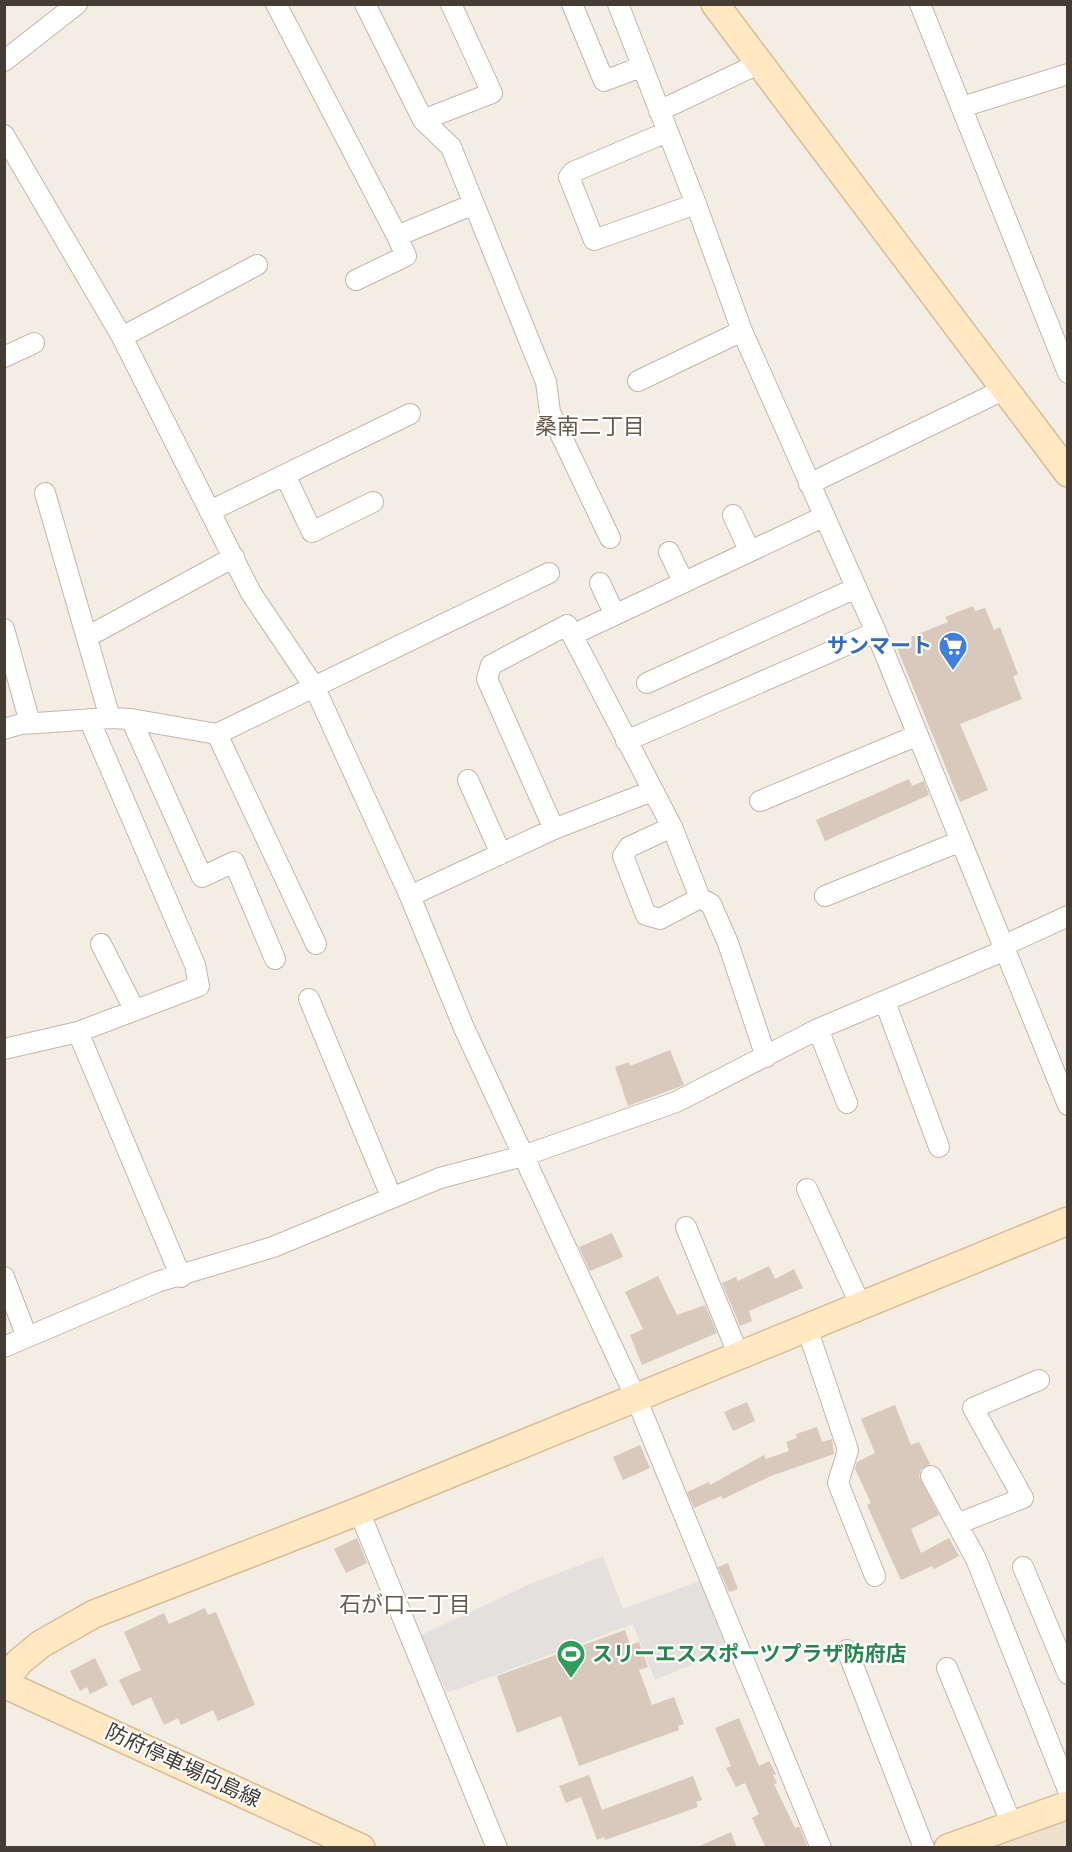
<svg xmlns="http://www.w3.org/2000/svg" width="1072" height="1852" viewBox="0 0 1072 1852" font-family="'Sofia Sans Condensed','Noto Sans JP',sans-serif">
  <style>
    .education { fill: #ede0cd }
    .parking { fill: #e3e0dd }
    .building { fill: #d8c9bc }
    .lines { fill: none; stroke-linecap: round; stroke-linejoin: round }
    .street-casing { stroke: #c2b6a9; stroke-width: 22 }
    .secondary-casing { stroke: #d8bd94; stroke-width: 30 }
    .street { stroke: #fff; stroke-width: 20 }
    .secondary { stroke: #ffe8c2; stroke-width: 27 }
    .labels { text-anchor: middle; dominant-baseline: central; stroke-width: 4.5; stroke-linejoin: round; paint-order: stroke }
    .shop-label { font-size: 21px; font-weight: bold; fill: #366cbe; stroke: #fff; text-anchor: end }
    .leisure-label { font-size: 21px; font-weight: bold; fill: #27864d; stroke: #fff; text-anchor: start }
    .street-label { font-size: 21px; fill: #453c34; stroke: #fff }
    .neighbourhood-label { font-size: 22px; fill: #69594b; stroke: #fff }
  </style>
  <rect width="100%" height="100%" fill="#f3ede4"/>
  <path class="education" d="M1067 1805V1847L948 1848Z"/>
  <path class="parking" d="M603 1556 623 1609 700 1581 727 1650 655 1680 633 1624 447 1693 421 1635 528 1585Z"/>
  <path class="building" d="M973 606 975 611 985 608 994 630 1000 627 1018 674 1013 676 1022 699 960 724 988 790 960 802 897 648 912 641 911 637 948 622 945 617Z
    M909 779 912 786 924 781 929 795 825 841 816 820Z
    M670 1050 684 1085 628 1106 615 1067 629 1062 630 1066Z
    M612 1233 623 1257 590 1271 579 1247Z
    M769 1266 775 1279 794 1269 803 1288 749 1311 752 1321 740 1326 722 1283 736 1277 738 1281Z
    M658 1276 677 1315 705 1305 717 1333 642 1365 630 1335 643 1329 625 1292Z
    M747 1402 755 1421 733 1431 724 1412Z
    M895 1405 911 1445 919 1442 930 1464 921 1469 919 1476 939 1515 911 1529 921 1553 949 1538 959 1556 934 1569 932 1566 901 1580 875 1523 867 1505 871 1503 855 1469 857 1462 875 1453 861 1419Z
    M817 1427 822 1442 832 1439 834 1454 771 1476 723 1499 721 1496 694 1508 687 1492 709 1482 710 1485 764 1455 766 1459 789 1451 786 1442 797 1438 796 1434Z
    M640 1445 650 1468 623 1480 613 1457Z
    M357 1538 367 1563 346 1573 334 1549Z
    M728 1563 738 1589 729 1592 718 1567Z
    M205 1608 208 1615 216 1612 255 1705 218 1721 213 1710 181 1725 178 1718 164 1725 151 1697 132 1706 119 1680 141 1670 124 1632 164 1613 169 1624Z
    M625 1630 630 1645 639 1642 648 1667 639 1670 652 1705 674 1697 684 1724 678 1726 679 1730 579 1766 561 1716 517 1733 497 1676Z
    M95 1658 108 1685 90 1694 87 1687 80 1691 70 1671Z
    M739 1718 759 1766 769 1761 776 1774 773 1775 777 1783 774 1784 795 1828 799 1826 808 1848H766L752 1818 759 1814 745 1783 736 1787 726 1768 731 1766 715 1728Z
    M589 1775 602 1810 693 1776 702 1800 696 1802 698 1807 605 1840 604 1837 597 1840 581 1797 566 1803 559 1786Z
    M731 1832 737 1848H695Z"/>
  <g class="lines">
    <g class="street-casing">
      <path id="street" d="M276 4 397 236 474 204 546 382 550 412 610 538
        M365 4 423 120 451 147 474 204
        M572 4 604 81 641 67
        M618 4 696 204 742 331 876 632 1068 1105
        M920 4 1068 373
        M4 61 77 4
        M962 107 1068 74
        M659 111 760 63
        M423 120 492 93 451 4
        M667 132 573 172 569 177 594 240 696 204
        M4 135 122 337 251 593 315 688 410 896 464 1028 636 1398 821 1848
        M356 280 406 256 397 236
        M122 337 257 265
        M4 357 34 343
        M638 381 742 331
        M285 475 312 532 373 502
        M809 484 1005 389
        M45 493 110 718
        M210 511 410 414
        M733 515 749 550
        M669 552 683 581
        M600 583 614 613
        M4 629 30 723
        M572 635 823 517
        M87 637 234 557
        M647 683 856 588
        M131 719 202 877 234 862 275 959
        M4 729 21 724 110 718 131 719 217 734 549 573
        M217 734 316 944
        M626 741 876 632
        M468 780 501 854
        M760 801 918 735
        M672 827 629 847 623 856 646 915 660 919 700 898
        M554 829 487 679 491 665 567 625 672 827 700 898 711 904 728 943 766 1057
        M410 896 554 829 652 791
        M825 896 961 841
        M101 944 134 1009
        M309 999 391 1196
        M885 1002 939 1147
        M818 1029 847 1103
        M78 1032 181 1277
        M4 1049 78 1032 199 986 195 965 89 719
        M807 1189 861 1306
        M686 1227 739 1356
        M4 1277 27 1337
        M807 1328 848 1450 838 1483 875 1576
        M4 1347 157 1282 273 1247 440 1178 523 1156 676 1102 818 1029 996 954 1005 945 1068 916
        M931 1476 976 1559 1068 1790
        M359 1511 497 1848
        M957 1524 1023 1498 973 1408 1039 1380
        M1023 1567 1068 1674
        M847 1650 924 1848
        M947 1668 1012 1825"/>
    </g>
    <g class="secondary-casing">
      <path id="secondary" d="M715 4 1068 473
        M4 1682 19 1662 41 1644 94 1614 359 1511 1068 1221
        M4 1684 361 1848
        M948 1848 1068 1805"/>
    </g>
    <use href="#street" class="street"/>
    <use href="#secondary" class="secondary"/>
  </g>
  <defs>
    <g id="supermarket-pin" transform="scale(1.5)"><path d="M0 17L-7.5 6A9.5 9.5 0 1 1 7.5 6Z" fill="#3f7fe0" stroke="#fff"/><path d="M-6-5.5h2.5l.6 2H6L4.5 2H-2.5L-4.4-4H-6ZM-1.5 3.2a1.3 1.3 0 1 0 .1 0ZM3 3.2a1.3 1.3 0 1 0 .1 0Z" fill="#fff"/></g>
    <g id="stadium-pin" transform="scale(1.5)"><path d="M0 17L-7.5 6A9.5 9.5 0 1 1 7.5 6Z" fill="#2e9e5b" stroke="#fff"/><path d="M0-5a6.5 5 0 1 0 0 10a6.5 5 0 1 0 0-10ZM-3.5-1.8h7v3.6h-7Z" fill="#fff"/></g>
  </defs>
  <g fill-rule="evenodd">
    <use href="#supermarket-pin" x="953" y="646"/>
    <use href="#stadium-pin" x="571" y="1654"/>
  </g>
  <g class="labels">
    <g class="shop-label">
      <text x="932" y="646">サンマート</text>
    </g>
    <g class="leisure-label">
      <text x="592" y="1654">スリーエススポーツプラザ防府店</text>
    </g>
    <g class="street-label">
      <text transform="translate(183 1766) rotate(25)">防府停車場向島線</text>
    </g>
    <g class="neighbourhood-label">
      <text x="590" y="427">桑南二丁目</text>
      <text x="405" y="1605">石が口二丁目</text>
    </g>
  </g>
  <rect width="1072" height="1852" fill="none" stroke="#453c34" stroke-width="12"/>
</svg>
